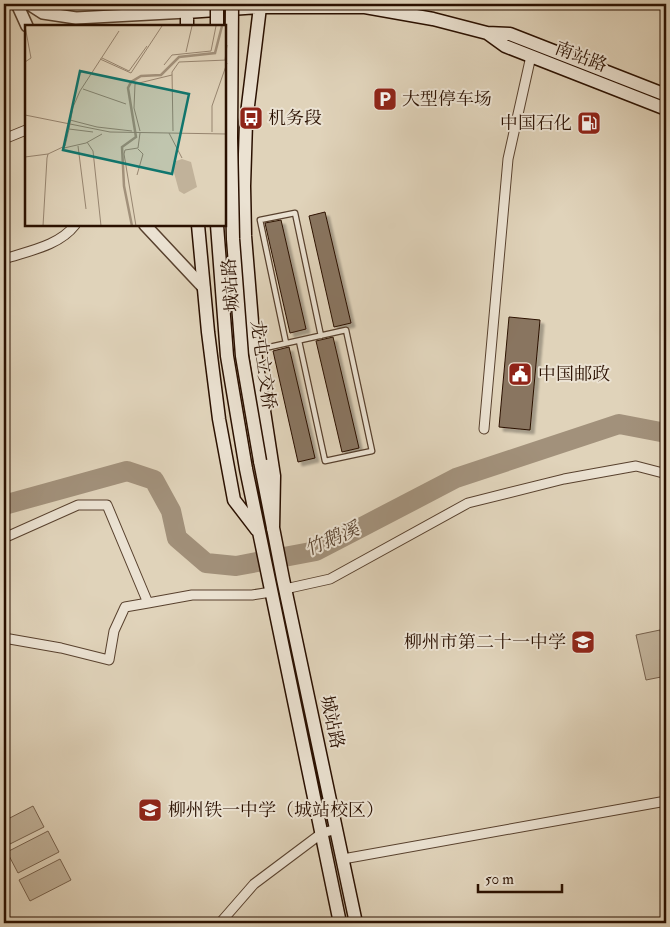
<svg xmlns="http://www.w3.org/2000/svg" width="670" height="927" viewBox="0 0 670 927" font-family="'IM FELL Double Pica','Noto Serif SC',serif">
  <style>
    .park { fill: #c1b29a; stroke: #76614d }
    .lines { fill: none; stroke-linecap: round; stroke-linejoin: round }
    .river { stroke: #a2917b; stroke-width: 20 }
    .building { fill: #897561; stroke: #2a1000; filter: url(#shadow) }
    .service-casing { stroke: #58412e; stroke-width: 7 }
    .minor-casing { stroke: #58412e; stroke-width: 11 }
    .tertiary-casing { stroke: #58412e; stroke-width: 14 }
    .secondary-casing { stroke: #2a1000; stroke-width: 15 }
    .service { stroke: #ebe2d2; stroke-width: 4.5 }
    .minor { stroke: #ebe2d2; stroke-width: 9 }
    .tertiary { stroke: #ebe2d2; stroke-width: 11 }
    .secondary { stroke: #ebe2d2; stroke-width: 12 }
    .secondary-bridge-casing { stroke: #2a1000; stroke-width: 15; stroke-linecap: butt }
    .secondary-bridge { stroke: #ebe2d2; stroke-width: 12 }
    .labels { text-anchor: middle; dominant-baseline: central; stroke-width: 4; stroke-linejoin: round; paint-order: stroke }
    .street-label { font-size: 18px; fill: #2a1000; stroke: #ebe2d2 }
    .poi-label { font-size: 18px; fill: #2a1000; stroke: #ebe2d2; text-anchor: start }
    .water-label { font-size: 19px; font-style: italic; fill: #5a4431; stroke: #ebe2d2 }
    .inset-river { fill: none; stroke: #a2917b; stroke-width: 2.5 }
    .inset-road { fill: none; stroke: #978570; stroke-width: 1 }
    .view { fill: #0f766e; fill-opacity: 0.15; stroke: #0f766e; stroke-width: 2.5 }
    .inset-edge { fill: none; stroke: #2a1000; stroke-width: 2.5 }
  </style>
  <defs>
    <filter id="shadow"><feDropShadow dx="4" dy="4" stdDeviation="1" flood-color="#0004"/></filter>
  </defs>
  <rect width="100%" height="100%" fill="#e0d3ba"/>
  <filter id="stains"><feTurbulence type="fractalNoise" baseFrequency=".004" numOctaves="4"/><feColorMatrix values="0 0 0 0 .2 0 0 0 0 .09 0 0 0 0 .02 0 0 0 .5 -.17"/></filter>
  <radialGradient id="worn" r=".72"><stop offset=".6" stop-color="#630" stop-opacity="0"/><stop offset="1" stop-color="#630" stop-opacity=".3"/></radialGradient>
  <path class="park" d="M660 630 666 658V676L646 680 636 635Z
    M33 806 44 827 4 847V821Z
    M48 831 59 852 18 873 7 852Z
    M60 859 71 880 30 901 19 880Z"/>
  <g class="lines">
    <path class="river" d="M4 505 127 471 154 480 171 511 177 538 206 563 236 566 316 551 456 478 619 424 666 433"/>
  </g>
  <path class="building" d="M325 212 351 323 334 327 309 216Z
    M281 220 306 329 290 333 265 223Z
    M509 317 540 320 530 430 499 427Z
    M333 337 359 448 342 452 316 341Z
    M289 347 315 458 298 462 273 351Z"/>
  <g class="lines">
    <g class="service-casing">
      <path id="service" d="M286 343 260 220 295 213 321 336
        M256 350 346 330 372 451 325 461 299 341"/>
    </g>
    <g class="minor-casing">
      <path id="minor" d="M4 139 26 130
        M4 259C28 251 59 246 75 225
        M484 429 508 159 531 56
        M4 538 78 505H107L148 603 192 595H252L271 592
        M285 589 330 579 468 503 564 479 636 466 663 473 666 476
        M4 638 61 648 109 660 114 631 125 607 148 603
        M343 859 666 801
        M220 923 254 884 322 833 337 829"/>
    </g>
    <g class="tertiary-casing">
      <path id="tertiary" d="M17 4 27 26
        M29 4 43 13 76 18 187 12
        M145 225 204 288"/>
    </g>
    <g class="secondary-casing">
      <path id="secondary" d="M260 7 246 122 244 186 245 236 254 346 274 476 273 529
        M187 26V12L260 7H365L433 19 487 33 510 34 666 95
        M487 33 505 46 666 109
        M198 225 208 332 219 419 234 500 257 530
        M217 225 227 356 246 469 340 923
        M260 461 283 579 356 923"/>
    </g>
    <use href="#service" class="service"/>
    <use href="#minor" class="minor"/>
    <use href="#tertiary" class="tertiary"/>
    <use href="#secondary" class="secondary"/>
    <g class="secondary-bridge-casing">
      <path id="secondary-bridge" d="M232 4 231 138 233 239 242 356 260 461
        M217 26V4"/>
    </g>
    <use href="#secondary-bridge" class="secondary-bridge"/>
  </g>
  <defs>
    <g id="parking-square" transform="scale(1.25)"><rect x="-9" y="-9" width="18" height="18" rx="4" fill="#8f2418" stroke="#ebe2d2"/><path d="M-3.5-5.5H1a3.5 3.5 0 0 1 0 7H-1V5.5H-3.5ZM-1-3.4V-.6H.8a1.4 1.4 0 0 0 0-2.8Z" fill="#fff"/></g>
    <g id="bus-square" transform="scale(1.25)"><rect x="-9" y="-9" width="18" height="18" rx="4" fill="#8f2418" stroke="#ebe2d2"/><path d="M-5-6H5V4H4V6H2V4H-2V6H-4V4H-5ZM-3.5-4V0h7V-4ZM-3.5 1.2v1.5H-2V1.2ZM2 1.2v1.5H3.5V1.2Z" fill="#fff"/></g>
    <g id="fuel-square" transform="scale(1.25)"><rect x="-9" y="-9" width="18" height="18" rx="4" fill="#8f2418" stroke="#ebe2d2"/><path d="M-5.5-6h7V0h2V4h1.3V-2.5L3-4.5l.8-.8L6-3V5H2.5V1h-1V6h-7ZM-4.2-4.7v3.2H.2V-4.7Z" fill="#fff"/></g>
    <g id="civic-square" transform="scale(1.25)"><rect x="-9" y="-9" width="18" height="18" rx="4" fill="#8f2418" stroke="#ebe2d2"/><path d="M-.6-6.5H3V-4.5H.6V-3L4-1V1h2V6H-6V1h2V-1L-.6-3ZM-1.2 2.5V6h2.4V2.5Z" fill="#fff"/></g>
    <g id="school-square" transform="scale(1.25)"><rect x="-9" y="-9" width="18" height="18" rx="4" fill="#8f2418" stroke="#ebe2d2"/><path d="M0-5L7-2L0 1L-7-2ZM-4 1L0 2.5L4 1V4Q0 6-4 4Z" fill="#fff"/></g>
  </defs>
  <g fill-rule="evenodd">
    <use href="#parking-square" x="385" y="99"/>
    <use href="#bus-square" x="251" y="118"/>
    <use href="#fuel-square" x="589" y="123"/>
    <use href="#civic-square" x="520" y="374"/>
    <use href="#school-square" x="583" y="642"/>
    <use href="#school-square" x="150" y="810"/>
  </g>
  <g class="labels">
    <g class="street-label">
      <text transform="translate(581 57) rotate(21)">南站路</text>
      <text transform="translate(231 285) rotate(-94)">城站路</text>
      <text transform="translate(263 365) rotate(82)">龙屯立交桥</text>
      <text transform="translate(332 722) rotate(78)">城站路</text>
    </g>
    <g class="poi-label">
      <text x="402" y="99">大型停车场</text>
      <text x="268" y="118">机务段</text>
      <text x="572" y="123" text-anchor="end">中国石化</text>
      <text x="538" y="374">中国邮政</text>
      <text x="566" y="642" text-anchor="end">柳州市第二十一中学</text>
      <text x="168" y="810">柳州铁一中学（城站校区）</text>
    </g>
    <g class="water-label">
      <text transform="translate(332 539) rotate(-23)">竹鹅溪</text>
    </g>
  </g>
  <g transform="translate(25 25)">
    <rect width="201" height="201" fill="#e0d3ba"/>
    <path d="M157 134 166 137 172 162 159 169 154 166 148 144 151 136Z" fill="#c1b29a"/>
    <path class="inset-river" d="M107 201 99 161 97 122 111 112 103 63 106 57 116 51 136 50 154 32 190 28 197 1"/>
    <path class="inset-road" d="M161 27 167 1M77 33 104 46 122 21M75 34 106 48 137 1M200 35 202 20M0 37 6 33 0 1M139 40 147 30 186 26 191 1M58 64 101 79M0 90 85 107 202 109M45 95 72 102 107 106M115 106 109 83 110 59 147 50M148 106 147 47 154 37 202 35M68 107 44 104 48 82 55 66 94 6M187 107V81L202 38M144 108 157 133M62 117 68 126 76 201M53 121 61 184M39 123 61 118 77 109M0 132 23 129M112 150 118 129 113 124M18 201 22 133 23 129 40 121 44 104M111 201 99 129 100 125 113 123 115 108"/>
    <path class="view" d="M55 46 164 69 147 149 38 125Z"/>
    <rect width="201" height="201" class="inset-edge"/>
  </g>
  <rect width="670" height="927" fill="none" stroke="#e0d3ba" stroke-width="20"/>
  <rect x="5" y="5" width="660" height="917" fill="none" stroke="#2a1000" stroke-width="2.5"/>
  <rect x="10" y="10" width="650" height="907" fill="none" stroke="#2a1000"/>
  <path d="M478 884v8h84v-8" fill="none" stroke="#2a1000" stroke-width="2.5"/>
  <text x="485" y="884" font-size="15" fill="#2a1000" stroke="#ebe2d2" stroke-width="4" paint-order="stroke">50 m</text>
  <rect width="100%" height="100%" filter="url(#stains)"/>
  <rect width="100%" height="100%" fill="url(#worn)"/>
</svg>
